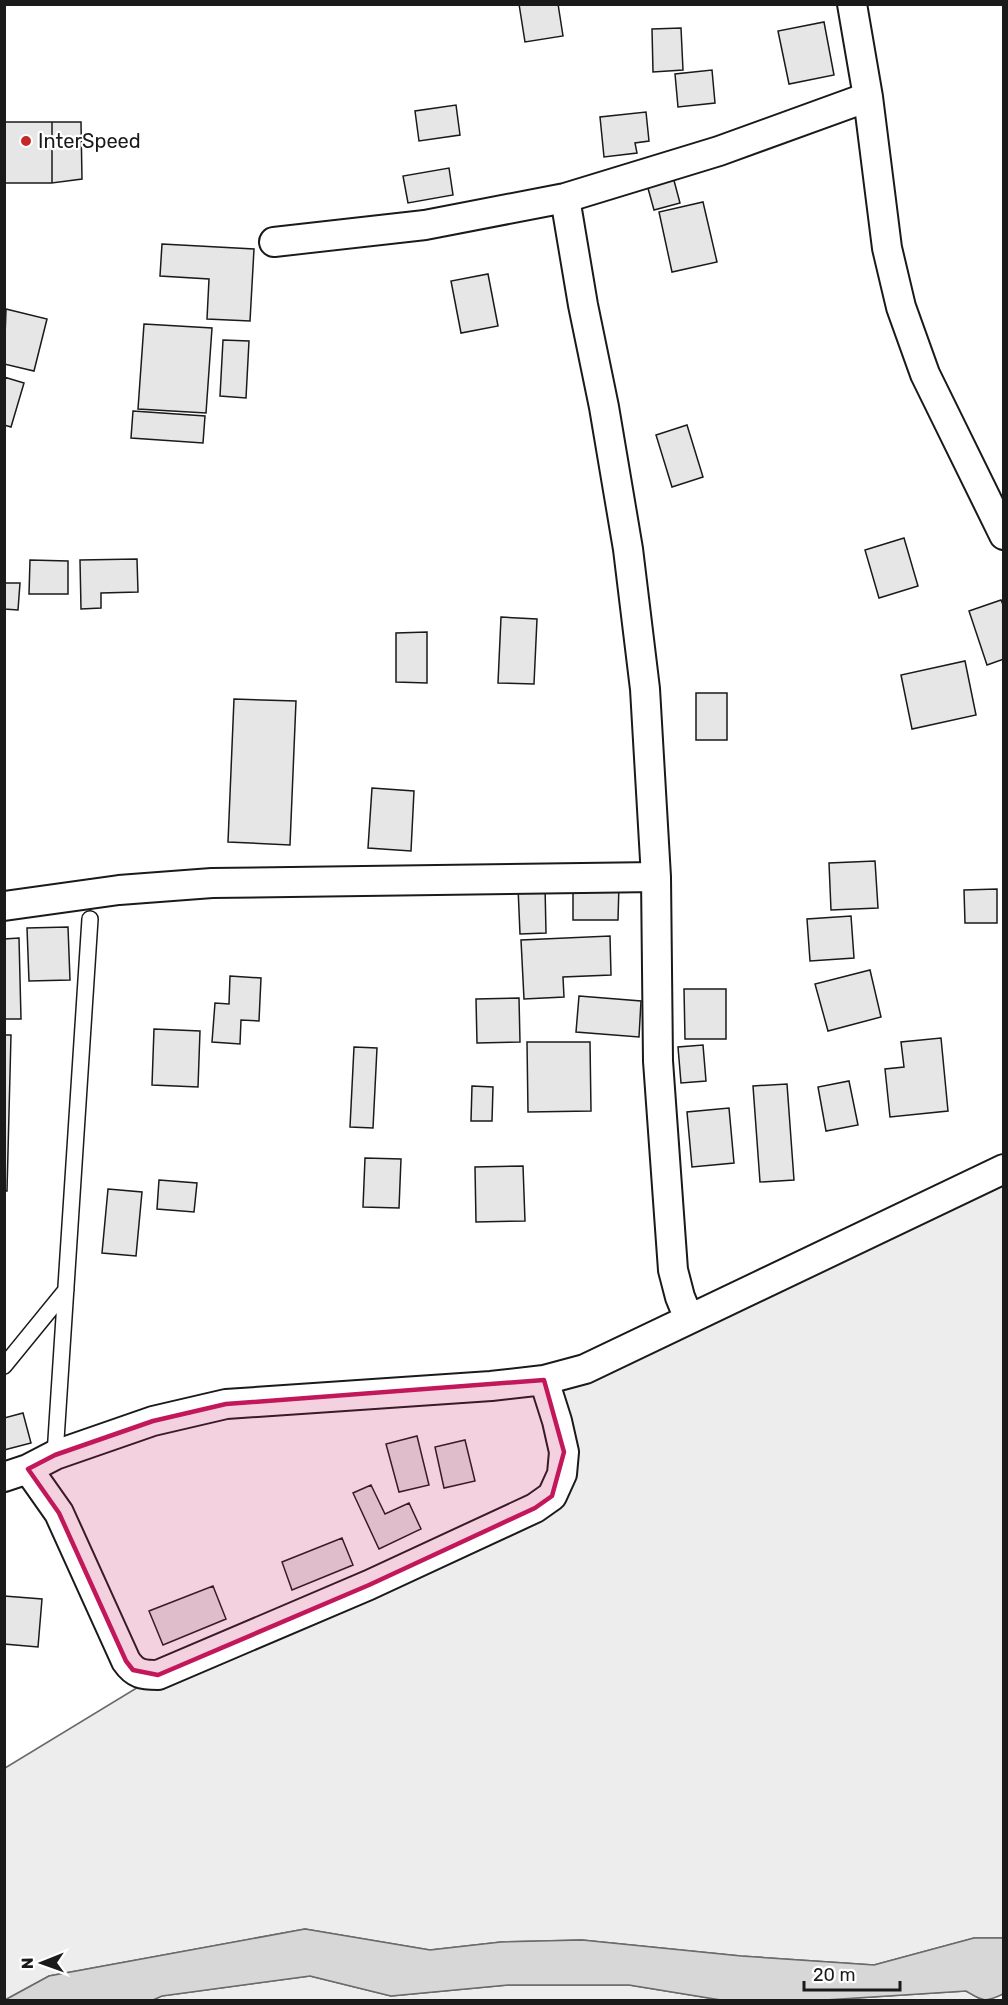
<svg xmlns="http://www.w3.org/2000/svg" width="1008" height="2005" viewBox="0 0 1008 2005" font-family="Rubik,sans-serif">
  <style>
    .built { fill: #ededed; stroke: #6a6a6a; stroke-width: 1.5 }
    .water { fill: #d7d7d7; stroke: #6a6a6a; stroke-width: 1.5 }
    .building { fill: #e6e6e6; stroke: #1a1a1a; stroke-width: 1.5 }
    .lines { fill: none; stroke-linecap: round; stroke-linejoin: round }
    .service-casing { stroke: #1a1a1a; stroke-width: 18 }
    .minor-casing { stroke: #1a1a1a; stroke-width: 32 }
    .service { stroke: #fff; stroke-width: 15 }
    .minor { stroke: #fff; stroke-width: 28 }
    .marked { fill: #c2185b; fill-opacity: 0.2; stroke: #c2185b; stroke-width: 4.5; stroke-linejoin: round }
    .poi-dot { fill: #c62828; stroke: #fff; stroke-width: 2 }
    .labels { text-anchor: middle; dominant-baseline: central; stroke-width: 4.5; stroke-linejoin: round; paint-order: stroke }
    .poi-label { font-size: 20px; fill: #1a1a1a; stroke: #fff; text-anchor: start }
  </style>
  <rect width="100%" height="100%" fill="#fff"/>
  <path class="built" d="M1003 1169V1938H974L874 1965 741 1956 582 1940 501 1942 430 1950 305 1929 49 1976 5 2000V1768L158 1675 535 1508 562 1474 544 1380Z
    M310 1976 391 1996 508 1985H629L721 2000H153L161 1996Z
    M966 1991 982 2000H825Z"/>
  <path class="water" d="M305 1929 430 1950 501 1942 582 1940 741 1956 874 1965 974 1938H1003V1994C985 2003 983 2001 966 1991L825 2000H721L629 1985H508L391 1996 310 1976 162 1996 153 2000H5L49 1976Z"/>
  <path class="building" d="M519 4H558L563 36 525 42Z
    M824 22 834 75 789 84 778 31Z
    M681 28 683 70 653 72 652 29Z
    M712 70 715 103 678 107 675 74Z
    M456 105 460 135 419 141 415 111Z
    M646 112 649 141 635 143 637 153 604 157 600 117Z
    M4 122H52V183H4Z
    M52 122H81L82 179 52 183Z
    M449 168 453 195 408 203 403 176Z
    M672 173 680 203 654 210 646 181Z
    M703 202 717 262 672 272 659 212Z
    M162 244 254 249 250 321 207 319 209 279 160 276Z
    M488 274 498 326 461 333 451 281Z
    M6 309 47 319 34 371 4 364Z
    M144 324 212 328 206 413 138 409Z
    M223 340 249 341 246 398 220 396Z
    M4 377 24 383 11 427 4 425Z
    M133 411 205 416 203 443 131 438Z
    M687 425 703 477 672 487 656 435Z
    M904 538 918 586 879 598 865 550Z
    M137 559 138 592 101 593V608L81 609 80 560Z
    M30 560 68 561V594H29Z
    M4 583H20L18 610 4 609Z
    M1001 600 1004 607V659L987 665 969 611Z
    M501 617 537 619 534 684 498 683Z
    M427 632V683L396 682V633Z
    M965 661 976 715 912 729 901 675Z
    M696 693H727V740H696Z
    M234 699 296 701 290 845 228 842Z
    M372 788 414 791 411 851 368 848Z
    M875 861 878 908 831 910 829 863Z
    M573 884H619L618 920H573Z
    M545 886 546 933 520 934 518 887Z
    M997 889V923H965L964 890Z
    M851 916 854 958 810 961 807 919Z
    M68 927 70 980 29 981 27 928Z
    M610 936 611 975 563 977 564 997 524 999 521 940Z
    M19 938 21 1019H4V939Z
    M870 970 881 1017 828 1031 815 984Z
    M230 976 261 978 259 1021 241 1020 240 1044 212 1042 215 1003 229 1004Z
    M684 989H726V1039H685Z
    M579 996 641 1001 639 1037 576 1032Z
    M519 998 520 1042 477 1043 476 999Z
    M154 1029 200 1031 198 1087 152 1085Z
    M4 1035H11L7 1191H4Z
    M941 1038 948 1111 890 1117 885 1069 904 1067 901 1042Z
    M527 1042H590L591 1111 528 1112Z
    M703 1045 706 1081 681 1083 678 1047Z
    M354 1047 377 1048 373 1128 350 1127Z
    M849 1081 858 1125 826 1131 818 1087Z
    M787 1084 794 1180 760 1182 753 1086Z
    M472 1086 493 1087 492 1121H471Z
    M729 1108 734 1163 692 1167 687 1112Z
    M365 1158 401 1159 399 1208 363 1207Z
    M523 1166 525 1221 476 1222 475 1167Z
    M159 1180 197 1183 194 1212 157 1209Z
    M108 1189 142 1192 136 1256 102 1253Z
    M23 1413 31 1443 4 1450V1418Z
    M417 1436 429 1485 399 1492 386 1444Z
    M465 1440 475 1481 444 1488 435 1447Z
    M371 1485 385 1514 409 1503 421 1529 379 1549 353 1493Z
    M342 1538 353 1565 292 1590 282 1562Z
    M213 1586 226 1619 163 1645 149 1611Z
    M4 1596 42 1599 38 1647 4 1644Z"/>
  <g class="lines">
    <g class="service-casing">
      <path id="service" d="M4 1366 66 1290
        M55 1455 90 919"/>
    </g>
    <g class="minor-casing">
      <path id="minor" d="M852 4 868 97 887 248 901 307 925 374 1004 535
        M565 198 583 305 604 407 628 549 645 689 656 877 658 1061 673 1270 680 1297 689 1319
        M274 242 425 225 565 198 719 151 868 97
        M4 906 119 890 212 883 656 877
        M28 1469 59 1513 126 1661C135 1674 142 1675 158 1675L369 1585 535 1508 552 1496 562 1474 564 1452 557 1421 544 1380
        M4 1477 28 1469 55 1455 153 1421 226 1404 491 1386 544 1380 585 1369 1004 1169"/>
    </g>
    <use href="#service" class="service"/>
    <use href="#minor" class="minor"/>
  </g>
  <path class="marked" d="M544 1380 564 1452 552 1496 535 1508 369 1585 158 1675 133 1670 126 1661 59 1513 28 1469 55 1455 153 1421 226 1404Z"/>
  <circle class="poi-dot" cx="26" cy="141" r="6"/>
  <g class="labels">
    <g class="poi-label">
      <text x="38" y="141">InterSpeed</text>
    </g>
  </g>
  <rect width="1008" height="2005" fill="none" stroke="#1a1a1a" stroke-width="12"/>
  <g transform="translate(42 1963) rotate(269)" stroke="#ffffff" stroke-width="4.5" paint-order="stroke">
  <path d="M0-4.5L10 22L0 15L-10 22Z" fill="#1a1a1a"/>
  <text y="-9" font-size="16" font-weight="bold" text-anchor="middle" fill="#1a1a1a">N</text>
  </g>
  <path d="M804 1981v9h96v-9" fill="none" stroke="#1a1a1a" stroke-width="3"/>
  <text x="813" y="1981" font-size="18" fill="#1a1a1a" stroke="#ffffff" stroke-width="4.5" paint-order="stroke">20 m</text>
</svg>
